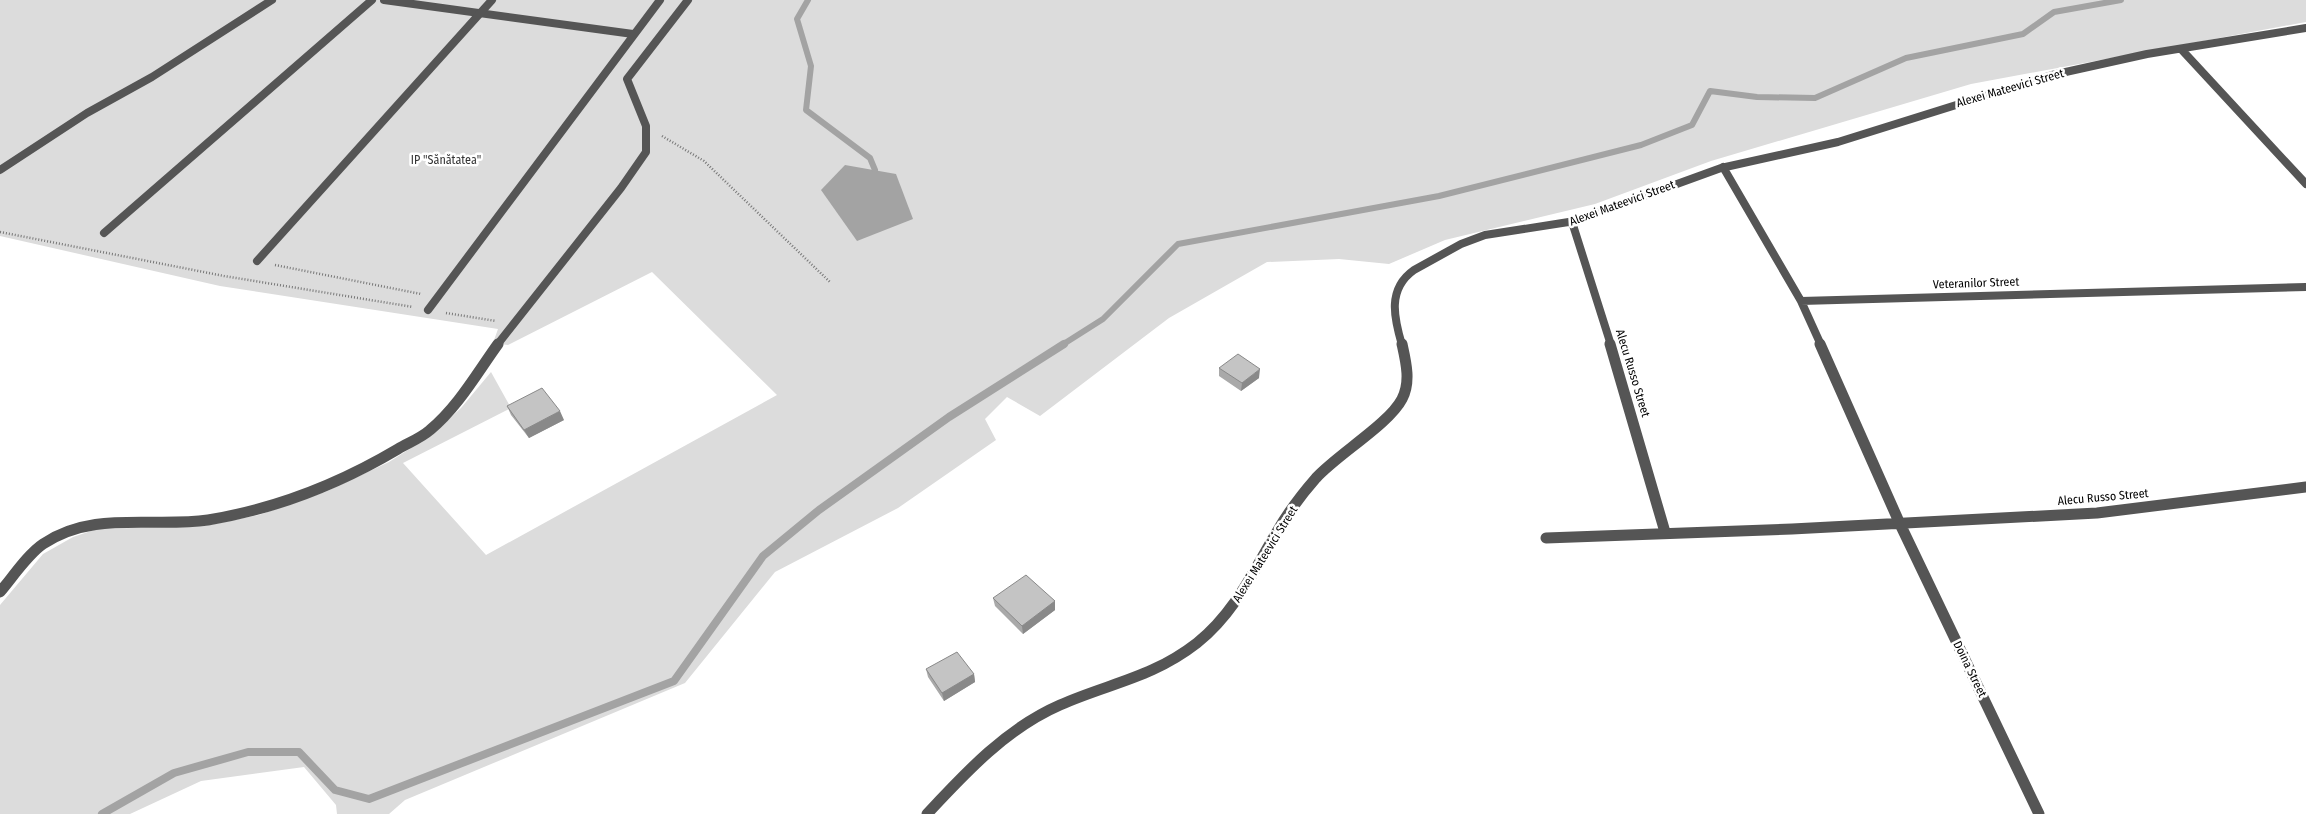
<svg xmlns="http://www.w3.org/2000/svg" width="2306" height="814" viewBox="0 0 2306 814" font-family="'Fira Sans Condensed',sans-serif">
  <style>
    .green { fill: #dcdcdc }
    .water { fill: #a3a3a3 }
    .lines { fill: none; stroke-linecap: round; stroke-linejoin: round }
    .stream-far1 { stroke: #a3a3a3; stroke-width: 6 }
    .stream { stroke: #a3a3a3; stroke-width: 8 }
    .path { stroke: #777; stroke-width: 2.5; stroke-dasharray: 1 2; stroke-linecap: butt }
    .lane { stroke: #555; stroke-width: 8 }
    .street-far1 { stroke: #555; stroke-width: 8 }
    .street { stroke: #555; stroke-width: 11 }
    .wall { fill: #a9a9a9 }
    .shaded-wall { fill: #898989 }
    .building { fill: #c4c4c4; stroke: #898989 }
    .labels { text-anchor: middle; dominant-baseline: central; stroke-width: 5; stroke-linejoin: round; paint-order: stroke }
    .street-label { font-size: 12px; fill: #000; stroke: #fff }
    .park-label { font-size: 12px; fill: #333; stroke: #fff }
  </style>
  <rect width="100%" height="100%" fill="#fff"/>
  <path class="green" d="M0 0H2306V22L1971 84 1711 161 1595 204 1445 240 1389 264 1339 259 1267 262 1169 318 1040 416 1007 397 985 419 996 440 898 508 775 572 685 683 405 800 389 814H337L336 805 304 767 201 781 130 814H0V605L43 554 73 537 97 529 205 526 259 515 325 492 389 462 433 434 461 408 491 372 511 408 403 463 486 555 777 395 652 272 508 345 493 343 498 329 220 286 0 236Z"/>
  <path class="water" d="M845 165 896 174 913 219 857 241 821 190Z"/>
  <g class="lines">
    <path class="stream-far1" d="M808 0 797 19 811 66 806 110 870 158 875 170
      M1062 345 1103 319 1178 244 1439 196 1641 145 1692 125 1710 91 1757 97 1815 98 1906 58 2023 34 2054 12 2121 0"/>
    <path class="stream" d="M102 814 174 773 248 752H299L335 790 369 799 674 681 763 556 819 510 949 417 1064 344"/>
    <path class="path" d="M662 136 704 161 831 283
      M0 232 224 276 413 307
      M275 265 421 294
      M446 313 496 321"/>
    <path class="lane" d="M384 0 633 34"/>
    <path class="street-far1" d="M2181 49 2306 184
      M1723 167 1801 301 1821 345
      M0 170 87 113 152 77 272 0
      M1572 222 1611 345
      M104 233 372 0
      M257 261 492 0
      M1801 301 2306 287
      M428 310 660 0
      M497 345 621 188 646 152V126L627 79 688 0
      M1402 345C1394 318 1387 289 1414 270L1461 244 1485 235 1575 221 1721 168 1838 142 2052 75 2147 54 2306 28"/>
    <path class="street" d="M1610 344 1665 532
      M1820 344 1900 524 2039 814
      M1546 538 1792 529 2097 513 2306 487
      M0 592C12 578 28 554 43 544 93 510 152 528 208 520 275 509 339 484 398 449 408 443 421 438 430 430 458 407 477 373 498 344
      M927 814C966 772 1007 728 1060 705 1110 683 1152 678 1197 643 1235 613 1254 570 1278 530 1289 511 1302 494 1316 478 1338 454 1389 424 1402 399 1411 382 1406 362 1402 344"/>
  </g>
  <path class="wall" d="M1219 368 1259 378 1241 391 1219 376Z
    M507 406 564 420 529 438 511 415Z
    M993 598 1055 601V610L1023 634 995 606Z
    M926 669 974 674 975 682 944 701 928 677Z"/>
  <path class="shaded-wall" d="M1260 369 1259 378 1241 391 1242 383Z
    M560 411 564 420 529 438 524 430Z
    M1055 601V610L1023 634 1022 626Z
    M974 674 975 682 944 701 942 693Z"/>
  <path class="building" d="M1238 354 1260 369 1242 383 1219 368Z
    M542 388 560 411 524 430 507 406Z
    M1026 575 1055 601 1022 626 993 598Z
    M957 652 974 674 942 693 926 669Z"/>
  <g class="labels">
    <g class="street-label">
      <text transform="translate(2010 88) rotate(-16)">Alexei Mateevici Street</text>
      <text transform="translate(1622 203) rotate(-20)">Alexei Mateevici Street</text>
      <text transform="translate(1976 283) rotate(-2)">Veteranilor Street</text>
      <text transform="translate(1633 373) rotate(73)">Alecu Russo Street</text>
      <text transform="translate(2103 497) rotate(-5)">Alecu Russo Street</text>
      <text transform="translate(1265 554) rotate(-58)">Alexei Mateevici Street</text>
      <text transform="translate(1970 669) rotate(64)">Doina Street</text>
    </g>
    <g class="park-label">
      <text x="446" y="160">IP "Sănătatea"</text>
    </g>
  </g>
</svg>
